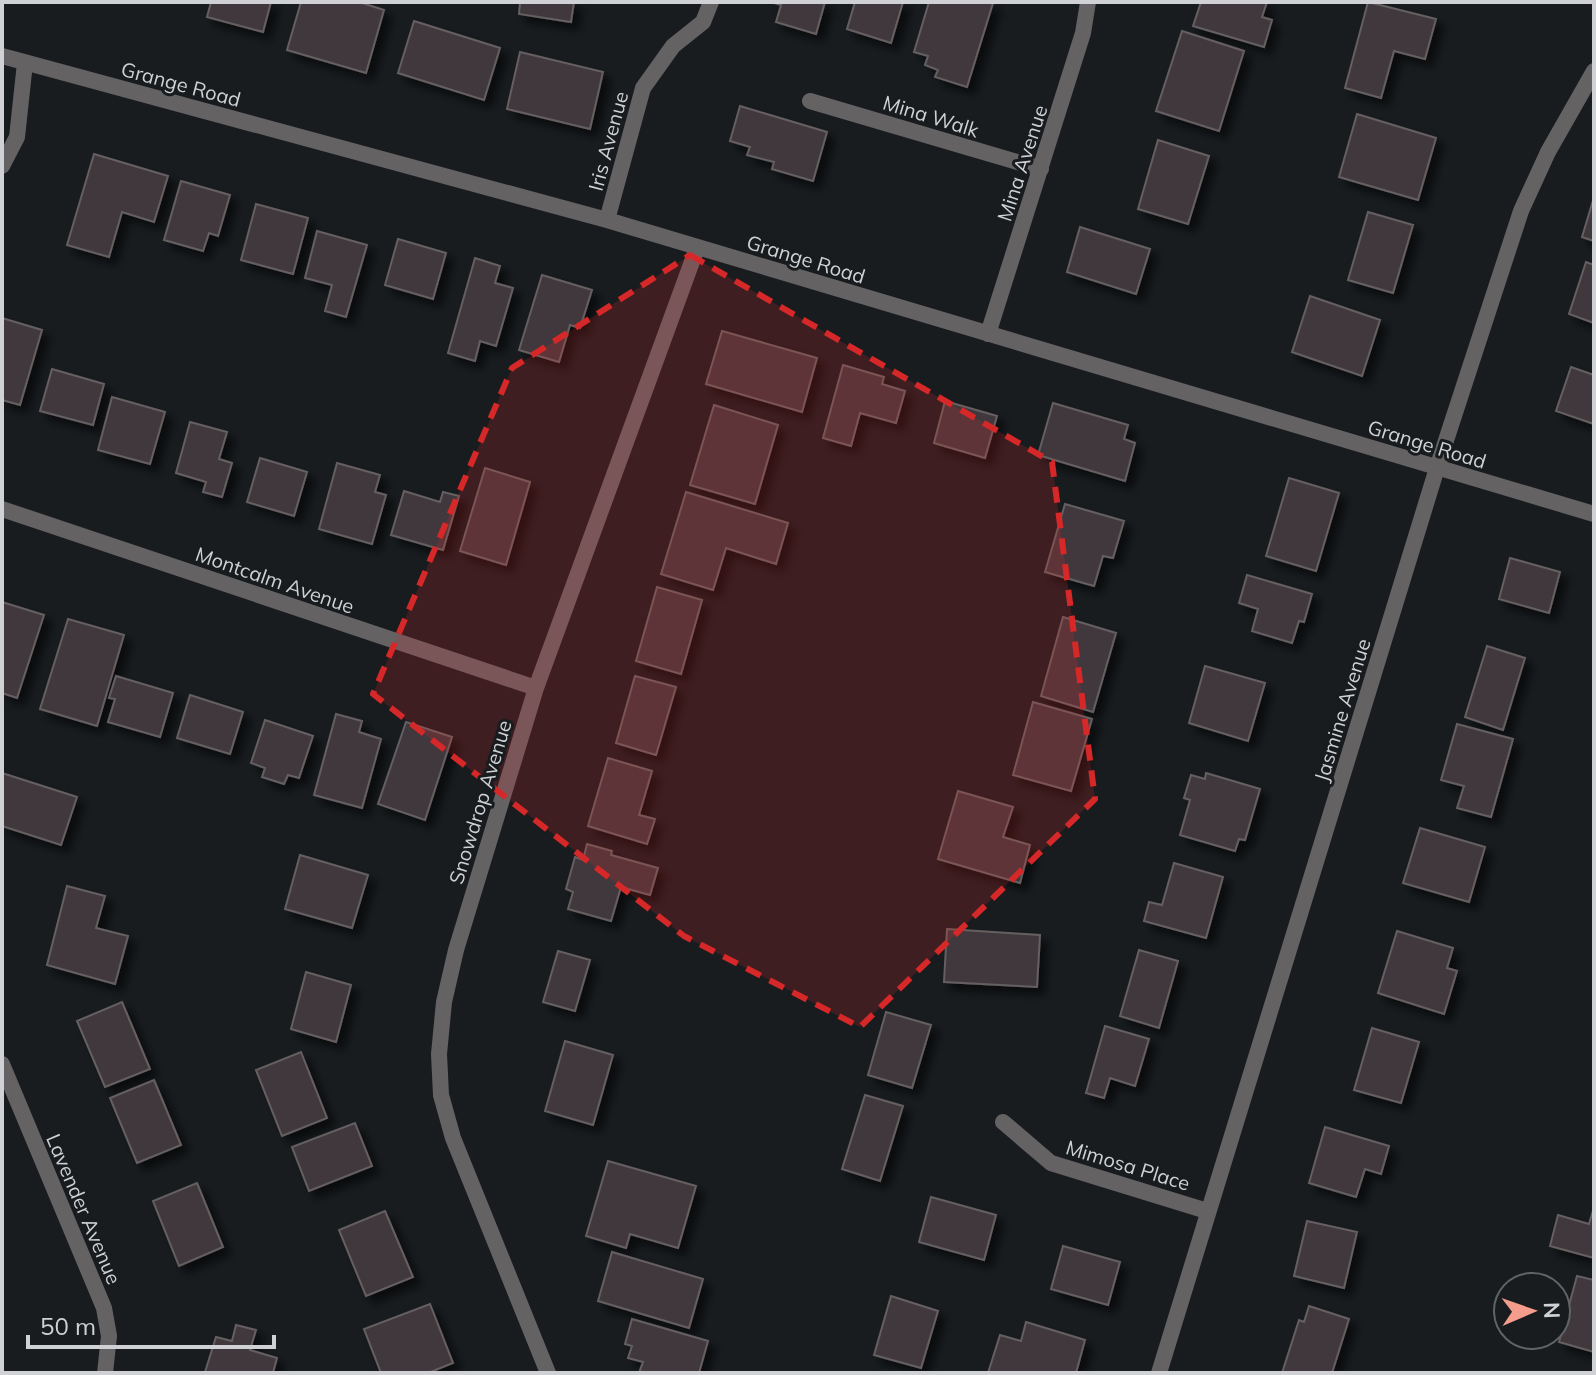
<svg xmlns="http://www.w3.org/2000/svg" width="1596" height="1375" viewBox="0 0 1596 1375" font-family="Mulish,sans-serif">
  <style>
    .building { fill: #3f393c; stroke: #655f61; stroke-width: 2; filter: url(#shadow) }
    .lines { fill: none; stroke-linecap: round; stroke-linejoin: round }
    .street { stroke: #656264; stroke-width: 16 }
    .marked { fill: #d62828; fill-opacity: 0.2; stroke: #d62828; stroke-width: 6; stroke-dasharray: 16 10; stroke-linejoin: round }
    .labels { text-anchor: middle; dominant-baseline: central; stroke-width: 6; stroke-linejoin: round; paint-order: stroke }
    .street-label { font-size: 20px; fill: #cfd1d4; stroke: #181c1f }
  </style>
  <defs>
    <filter id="shadow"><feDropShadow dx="7" dy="7" stdDeviation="4" flood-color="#0009"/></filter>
  </defs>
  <rect width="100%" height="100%" fill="#181c1f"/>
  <path class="building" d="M211 2H271L263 32 207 17Z
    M301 2H359L384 10 366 73 287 50Z
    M512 2H574L571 22 519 14 520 3Z
    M771 2H825L816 34 776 22 781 5Z
    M855 2H903L891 43 847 29Z
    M929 2 993 3 967 87 935 77 938 70 925 65 928 56 914 52Z
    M1201 2H1267L1262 17 1272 20 1264 47 1193 26Z
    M1368 2 1436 19 1425 59 1394 51 1381 98 1345 88Z
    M414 21 500 48 484 100 398 73Z
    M1182 31 1244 51 1219 131 1156 111Z
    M520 52 603 72 590 129 507 109Z
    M740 106 827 132 813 181 772 169 774 162 747 155 750 147 730 141Z
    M1357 114 1436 138 1418 200 1339 177Z
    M1158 140 1209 156 1188 224 1138 209Z
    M94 154 168 176 154 222 122 212 109 257 67 245Z
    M181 181 230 195 218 236 209 233 203 251 164 240Z
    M1594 197V241L1582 237Z
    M256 204 308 218 293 274 241 260Z
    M1368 212 1413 225 1393 293 1348 280Z
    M1080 227 1150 249 1136 294 1067 272Z
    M317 231 367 245 346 317 325 311 332 285 305 278Z
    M398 239 446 253 433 299 385 285Z
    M475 258 500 266 495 283 513 288 496 346 480 341 475 361 448 353Z
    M1586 262 1594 265V323L1569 314Z
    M542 275 592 290 580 328 570 325 559 362 519 350Z
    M1310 296 1380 320 1362 376 1292 352Z
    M2 318 42 330 20 405 2 400Z
    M722 331 817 358 802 412 706 384Z
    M843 365 884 377 882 384 905 391 896 423 860 413 851 446 823 438Z
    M1571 367 1594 375V424L1556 411Z
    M52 369 104 384 93 425 40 411Z
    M112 397 165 412 150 464 98 450Z
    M945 401 997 416 985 458 934 443Z
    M1053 403 1128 425 1124 439 1135 443 1125 481 1038 455Z
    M714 405 778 425 755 504 690 485Z
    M190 422 227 432 219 459 232 463 222 497 203 492 206 482 176 473Z
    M260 458 307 472 294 516 247 502Z
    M337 463 380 475 375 492 386 495 372 544 319 529Z
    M485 468 530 482 506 565 460 551Z
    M1289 478 1339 493 1316 571 1266 556Z
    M404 491 440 502 443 492 459 496 443 550 391 535Z
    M686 492 788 523 776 564 726 548 713 590 661 574Z
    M1065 504 1124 521 1113 558 1103 556 1094 586 1045 572Z
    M1510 558 1560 572 1549 613 1499 599Z
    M1247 575 1312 594 1304 622 1299 621 1292 643 1252 631 1258 609 1239 603Z
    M657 587 702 600 681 674 636 661Z
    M2 602 44 615 17 698 2 693Z
    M1063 617 1116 633 1093 712 1041 696Z
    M68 619 124 635 97 726 40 709Z
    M1487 646 1525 658 1503 730 1465 717Z
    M1205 666 1265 683 1248 741 1189 723Z
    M116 676 173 693 160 737 108 722 115 699 109 698Z
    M635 676 676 687 656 755 616 743Z
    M190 695 243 712 230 754 177 738Z
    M1033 702 1092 719 1071 791 1013 775Z
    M336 714 362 721 359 732 381 739 362 808 314 795Z
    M265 720 313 736 299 778 288 775 284 784 262 777 265 768 251 763Z
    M406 722 452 737 425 820 378 804Z
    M1457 724 1513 739 1491 817 1457 808 1464 786 1441 780Z
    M608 758 652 771 639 815 655 819 647 844 588 826Z
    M2 773 77 797 61 845 2 826Z
    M1206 773 1260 789 1245 840 1239 839 1235 851 1180 835 1190 800 1184 798 1191 775 1205 779Z
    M958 791 1013 807 1003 837 1030 845 1020 883 938 859Z
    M1420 828 1485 847 1469 902 1403 883Z
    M587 844 612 851 611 855 658 868 650 895 621 887 611 921 568 909 573 892 566 889 575 857 583 860Z
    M300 855 368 875 352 928 285 909Z
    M1174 863 1223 877 1206 938 1144 921 1149 902 1162 905Z
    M67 886 105 896 96 928 128 936 115 984 47 965Z
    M947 929 1040 935 1037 987 944 982Z
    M1397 931 1453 948 1447 968 1457 971 1444 1014 1378 993Z
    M1139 950 1178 961 1159 1028 1120 1016Z
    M558 951 590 960 575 1011 543 1002Z
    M306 972 351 985 336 1042 291 1029Z
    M122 1002 150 1069 105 1087 77 1021Z
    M886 1012 931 1025 912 1088 868 1075Z
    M1105 1026 1149 1039 1135 1086 1110 1078 1104 1098 1086 1093Z
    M1372 1028 1419 1042 1401 1103 1354 1090Z
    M565 1041 613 1055 593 1125 545 1111Z
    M301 1052 327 1118 282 1136 256 1070Z
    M154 1080 181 1145 137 1163 110 1098Z
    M865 1095 903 1106 880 1181 842 1169Z
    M355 1123 372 1166 309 1191 292 1147Z
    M1325 1127 1389 1146 1381 1174 1365 1169 1356 1197 1309 1183Z
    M608 1161 696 1186 678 1248 630 1234 626 1248 586 1236Z
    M197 1183 223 1247 179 1266 153 1201Z
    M931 1197 996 1215 984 1260 919 1242Z
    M1594 1207V1258L1550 1246 1558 1215 1589 1224Z
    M385 1211 413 1277 366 1296 339 1230Z
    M1307 1221 1357 1232 1344 1288 1294 1276Z
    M1063 1246 1120 1262 1108 1305 1051 1289Z
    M612 1252 703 1279 689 1328 598 1301Z
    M1577 1276 1594 1280V1352L1559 1342Z
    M891 1296 938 1311 921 1368 874 1355Z
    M430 1304 453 1363 428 1373H381L364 1329Z
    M1309 1306 1349 1319 1332 1373H1282L1299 1320 1304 1322Z
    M632 1319 708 1341 699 1373H639L643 1362 628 1358 632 1346 625 1344Z
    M1026 1322 1085 1340 1076 1373H988L1000 1335 1021 1341Z
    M236 1325 256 1330 250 1350 277 1358 273 1373 205 1372 216 1337 232 1341Z"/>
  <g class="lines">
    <path class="street" d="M2 56 607 220 1594 514
      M810 101 1041 169
      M2 166 17 137 25 63
      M607 220 643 88 673 46 703 22 711 2
      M988 334 1083 33 1088 2
      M2 509 536 688
      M2 1064 104 1308 109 1336 105 1373
      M1003 1122 1051 1163 1207 1211
      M548 1373 453 1138 441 1095 439 1054 444 1002 456 950 536 688 697 248
      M1159 1373 1437 468 1521 211 1548 152 1594 71"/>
  </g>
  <path class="marked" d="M690 255 1052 462 1095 799 860 1027 684 936 373 694 512 368Z"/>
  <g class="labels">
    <g class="street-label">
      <text transform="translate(181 84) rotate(15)">Grange Road</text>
      <text transform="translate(931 116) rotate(17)">Mina Walk</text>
      <text transform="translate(608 141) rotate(-75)">Iris Avenue</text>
      <text transform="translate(1022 163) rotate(-72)">Mina Avenue</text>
      <text transform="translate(806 259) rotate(17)">Grange Road</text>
      <text transform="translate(1427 444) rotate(17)">Grange Road</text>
      <text transform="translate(275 580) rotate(19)">Montcalm Avenue</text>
      <text transform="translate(1342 710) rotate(-73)">Jasmine Avenue</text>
      <text transform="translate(480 802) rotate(-73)">Snowdrop Avenue</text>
      <text transform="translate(1128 1165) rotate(17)">Mimosa Place</text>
      <text transform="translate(84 1209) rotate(67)">Lavender Avenue</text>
    </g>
  </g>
  <rect width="1596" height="1375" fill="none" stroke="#cfd1d4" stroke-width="8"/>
  <g transform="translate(1532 1311) rotate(88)"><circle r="38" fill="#181c1f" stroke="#616467" stroke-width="2"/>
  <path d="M0-6L14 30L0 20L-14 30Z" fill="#f59d8d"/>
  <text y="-12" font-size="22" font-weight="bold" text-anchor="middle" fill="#cfd1d4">N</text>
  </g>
  <path d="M28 1335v12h246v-12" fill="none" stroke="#cfd1d4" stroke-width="4"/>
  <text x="40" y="1335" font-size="24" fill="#cfd1d4" stroke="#181c1f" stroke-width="6" paint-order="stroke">50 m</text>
</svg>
